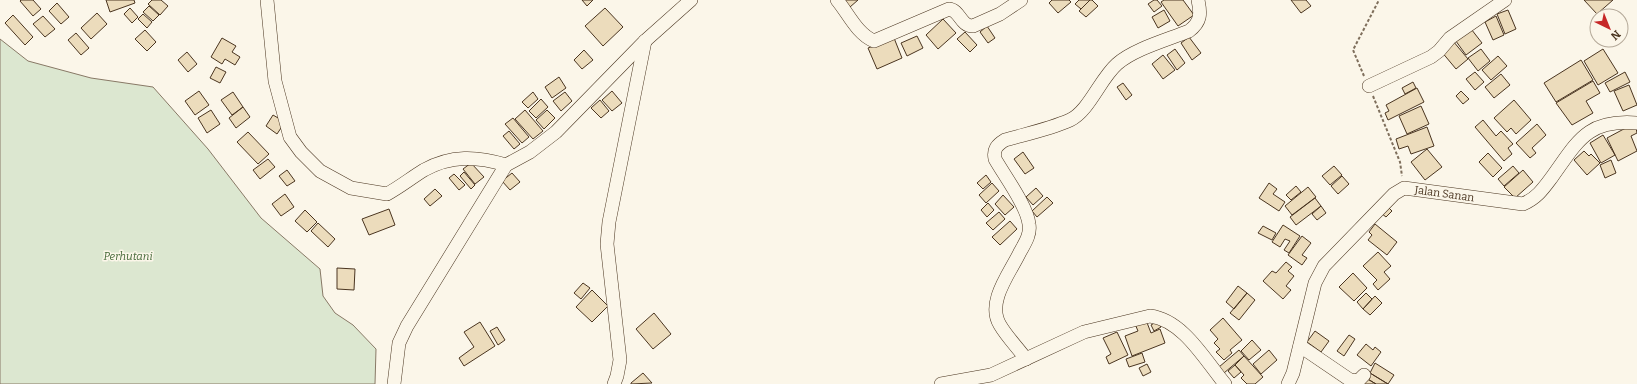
<svg xmlns="http://www.w3.org/2000/svg" width="1637" height="384" viewBox="0 0 1637 384" font-family="Bitter,serif">
  <style>
    .green { fill: #dce7d0; stroke: #887966 }
    .building { fill: #ecdcbc; stroke: #4a3520 }
    .lines { fill: none; stroke-linecap: round; stroke-linejoin: round }
    .minor-casing { stroke: #4a3520; stroke-width: 14 }
    .path { stroke: #7f6f5c; stroke-width: 2; stroke-dasharray: 3 2; stroke-linecap: butt }
    .minor { stroke: #fbf6e9; stroke-width: 13 }
    .labels { text-anchor: middle; dominant-baseline: central; stroke-width: 3; stroke-linejoin: round; paint-order: stroke }
    .street-label { font-size: 11px; fill: #4a3520; stroke: #fbf6e9 }
    .park-label { font-size: 11px; font-style: italic; fill: #436837; stroke: #fbf6e9 }
  </style>
  <rect width="100%" height="100%" fill="#fbf6e9"/>
  <path class="green" d="M0 39 28 61 91 78 153 87 208 149 261 218 320 269 323 296 335 313 353 325 376 349 375 384H0Z"/>
  <path class="building" d="M21 0H33L41 9 33 16 20 1Z
    M106 0H134L135 3 110 12Z
    M152 0H161L168 6 160 15 148 4Z
    M582 0H593L587 6Z
    M843 0H858L850 7Z
    M1052 0H1069L1071 2 1058 13 1049 3Z
    M1079 0H1090L1081 9 1075 4Z
    M1090 0H1092L1098 6 1086 17 1079 11Z
    M1154 0H1157L1162 6 1154 12 1148 4Z
    M1164 0H1183L1194 15 1178 26 1161 2Z
    M1291 0H1306L1311 6 1301 13Z
    M1584 0H1613L1597 14Z
    M57 3 69 17 61 24 49 11Z
    M149 6 159 15 153 21 143 12Z
    M130 8 138 17 132 23 124 14Z
    M605 8 623 27 603 46 585 26Z
    M1164 10 1170 21 1158 28 1152 17Z
    M1508 10 1516 29 1505 34 1497 14Z
    M97 13 107 24 91 39 81 28Z
    M143 14 152 22 147 28 138 19Z
    M13 15 33 37 25 45 5 23Z
    M43 16 55 29 45 37 33 24Z
    M1496 16 1504 35 1493 40 1485 22Z
    M943 19 956 33 938 49 926 35Z
    M1468 25 1482 43 1466 55 1453 37Z
    M987 26 995 38 988 43 980 32Z
    M145 30 156 42 147 51 135 39Z
    M965 32 977 45 970 52 957 39Z
    M76 33 89 48 81 55 68 40Z
    M917 36 923 48 907 56 901 43Z
    M1189 37 1201 53 1192 60 1181 43Z
    M222 38 236 46 232 52 240 57 235 65 225 59 222 64 211 57Z
    M894 38 902 58 877 69 868 48Z
    M1453 41 1468 59 1456 69 1441 51Z
    M1175 49 1185 63 1177 70 1167 55Z
    M1481 49 1490 61 1478 71 1468 58Z
    M1603 49 1618 73 1598 85 1584 61Z
    M584 50 593 60 582 69 574 60Z
    M187 52 197 64 188 72 178 60Z
    M1163 55 1175 70 1163 79 1152 64Z
    M1498 56 1507 66 1491 80 1482 70Z
    M1581 60 1593 80 1556 102 1544 83Z
    M216 67 226 72 220 83 210 78Z
    M1475 72 1484 82 1475 90 1466 79Z
    M1625 72 1630 82 1610 92 1605 83Z
    M1501 74 1510 85 1494 98 1485 87Z
    M559 77 566 88 552 98 545 87Z
    M1593 81 1600 93 1586 101 1593 113 1572 125 1556 103Z
    M1413 82 1416 88 1405 94 1402 88Z
    M1123 83 1132 95 1126 100 1117 87Z
    M1629 85 1637 105 1623 111 1614 91Z
    M1417 88 1424 102 1388 120 1385 113 1389 111 1386 105Z
    M199 91 209 105 195 115 185 101Z
    M612 91 622 103 612 111 602 100Z
    M1461 91 1469 99 1463 104 1456 96Z
    M233 92 243 107 232 115 221 100Z
    M533 92 538 99 528 108 522 102Z
    M565 92 572 101 561 111 553 101Z
    M541 99 548 107 536 118 529 111Z
    M600 100 609 111 601 118 591 108Z
    M1514 100 1531 120 1516 134 1511 128 1507 132 1494 118Z
    M1421 106 1429 124 1407 134 1399 116Z
    M243 107 250 117 236 128 229 118Z
    M211 110 220 124 207 133 198 118Z
    M525 110 543 131 533 139 515 119Z
    M547 110 555 118 544 129 536 120Z
    M273 115 285 122 277 134 266 126Z
    M513 118 529 137 522 143 505 124Z
    M1483 120 1496 136 1501 131 1513 144 1508 148 1512 154 1504 161 1475 127Z
    M1635 123 1637 133 1631 136 1637 151 1618 161 1607 138Z
    M1537 124 1546 135 1532 148 1536 153 1530 158 1516 143Z
    M1427 127 1434 146 1411 154 1408 146 1399 149 1396 139Z
    M509 131 520 144 514 149 503 136Z
    M248 132 269 154 258 164 237 142Z
    M1603 135 1615 155 1601 163 1590 143Z
    M1427 149 1442 167 1425 180 1411 162Z
    M1584 151 1589 156 1591 154 1600 163 1587 175 1574 160Z
    M1023 152 1034 168 1025 174 1014 159Z
    M1488 153 1502 168 1493 177 1479 162Z
    M268 159 275 167 260 179 253 170Z
    M1611 160 1616 173 1605 178 1600 165Z
    M471 163 484 177 475 184 463 169Z
    M1334 166 1342 175 1330 185 1322 176Z
    M1513 166 1519 173 1504 186 1498 179Z
    M287 170 295 181 287 186 279 176Z
    M1523 170 1533 182 1515 198 1504 187Z
    M464 172 475 185 471 189 460 176Z
    M512 173 520 182 510 190 502 181Z
    M454 174 465 185 459 190 449 178Z
    M986 175 991 182 983 189 977 183Z
    M1342 176 1349 184 1338 194 1331 186Z
    M992 183 999 191 986 203 979 195Z
    M1269 183 1277 189 1273 194 1285 202 1279 211 1259 198Z
    M1296 186 1301 192 1291 200 1286 195Z
    M1308 187 1316 197 1292 215 1285 206Z
    M1036 188 1043 196 1033 205 1026 197Z
    M435 189 442 196 430 206 424 199Z
    M285 194 294 207 281 216 272 204Z
    M1003 195 1014 207 1005 215 995 204Z
    M1047 197 1053 203 1037 217 1032 211Z
    M1315 198 1321 206 1296 225 1290 217Z
    M988 203 994 210 987 217 981 210Z
    M1321 206 1326 213 1317 220 1312 214Z
    M1387 206 1392 211 1386 217 1381 213Z
    M389 209 395 225 369 235 362 219Z
    M305 210 317 222 307 232 295 221Z
    M999 212 1005 219 993 230 986 223Z
    M1010 221 1017 229 1000 245 992 237Z
    M318 223 335 239 328 247 311 231Z
    M1375 224 1397 242 1387 255 1368 240 1372 235 1369 232Z
    M1283 225 1300 236 1289 253 1284 250 1290 241 1285 239 1280 247 1272 242Z
    M1263 226 1276 233 1272 240 1258 233Z
    M1302 236 1311 243 1302 255 1307 258 1302 265 1288 255Z
    M1378 252 1391 266 1384 272 1390 279 1378 290 1373 284 1377 280 1363 266Z
    M1286 262 1292 267 1288 271 1294 276 1286 286 1291 290 1283 299 1263 281 1272 271 1276 273Z
    M337 268 355 269 354 290 337 289Z
    M1353 273 1367 288 1354 301 1339 287Z
    M583 283 590 288 581 299 574 293Z
    M1238 286 1247 293 1234 309 1226 302Z
    M592 290 608 306 592 322 576 307Z
    M1247 293 1255 300 1239 320 1230 313Z
    M1366 293 1372 299 1363 309 1357 302Z
    M1375 296 1382 303 1370 315 1363 309Z
    M654 313 671 334 653 349 636 329Z
    M1223 318 1242 340 1230 350 1232 353 1224 360 1216 352 1220 349 1214 343 1218 339 1210 330Z
    M1146 320 1151 333 1160 329 1165 343 1132 356 1125 336 1138 331 1135 324Z
    M1158 321 1161 327 1154 331 1151 325Z
    M480 322 495 346 464 366 459 358 474 347 464 332Z
    M497 327 505 340 498 345 490 331Z
    M1315 331 1329 341 1321 352 1307 342Z
    M1117 332 1128 355 1109 364 1106 357 1111 354 1103 338Z
    M1349 335 1355 339 1344 356 1337 351Z
    M1252 340 1261 350 1249 360 1241 351Z
    M1366 344 1373 350 1375 347 1381 352 1371 366 1357 355Z
    M1239 350 1244 356 1224 373 1219 367Z
    M1269 350 1277 360 1261 374 1253 364Z
    M1142 353 1145 362 1129 367 1126 359Z
    M1244 356 1263 377 1255 384H1247L1241 378 1244 375 1235 365Z
    M1375 363 1394 375 1388 384 1370 373Z
    M1147 364 1151 372 1143 376 1139 368Z
    M1235 365 1241 372 1234 378 1228 371Z
    M643 373 652 383 631 384V383Z
    M1370 373 1388 384H1376L1366 378Z
    M1366 378 1376 384H1363Z"/>
  <g class="lines">
    <g class="minor-casing">
      <g id="minor">
        <path d="M267 0 275 81 290 137 301 152 320 171 351 188 387 194C400 187 411 178 424 170 451 155 477 156 506 165L530 152 556 132 645 41 691 0"/>
        <path d="M837 0C848 13 857 34 874 41L949 9C960 10 960 26 973 26L1000 14 1021 0"/>
        <path d="M1369 86 1431 57 1439 51 1450 38 1505 0"/>
        <path d="M1300 346 1350 380 1358 381 1364 375"/>
        <path d="M1026 359C1018 348 1007 337 1000 325 986 302 1010 273 1020 252 1025 243 1031 234 1029 224 1027 206 1004 175 995 159 993 149 997 145 1005 140 1026 134 1050 129 1070 120 1089 111 1100 79 1117 64 1134 49 1167 40 1189 31 1201 22 1201 14 1198 0"/>
        <path d="M394 384 399 343 407 326 506 165"/>
        <path d="M614 384 617 376 620 360 607 244 609 222 645 41"/>
        <path d="M941 384 991 375 1084 332 1150 316C1183 320 1205 360 1225 384"/>
        <path id="s1" d="M1288 384 1293 373 1315 283 1324 266 1394 194 1404 188 1523 204C1537 198 1543 189 1552 177 1578 141 1587 119 1637 123"/>
      </g>
    </g>
    <path class="path" d="M1364 76 1353 50 1379 0
      M1373 96 1400 162 1402 176"/>
    <use href="#minor" class="minor"/>
  </g>
  <g class="labels">
    <g class="street-label">
      <text stroke="none"><textPath href="#s1" startOffset="277">Jalan Sanan</textPath></text>
    </g>
    <g class="park-label">
      <text x="128" y="256">Perhutani</text>
    </g>
  </g>
  <g transform="translate(1609 28) rotate(137)"><circle r="19" fill="#fbf6e9" stroke="#b4a999"/>
  <path d="M0-3L7 15L0 10L-7 15Z" fill="#c62828"/>
  <text y="-6" font-size="11" font-weight="bold" text-anchor="middle" fill="#4a3520">N</text>
  </g>
</svg>
